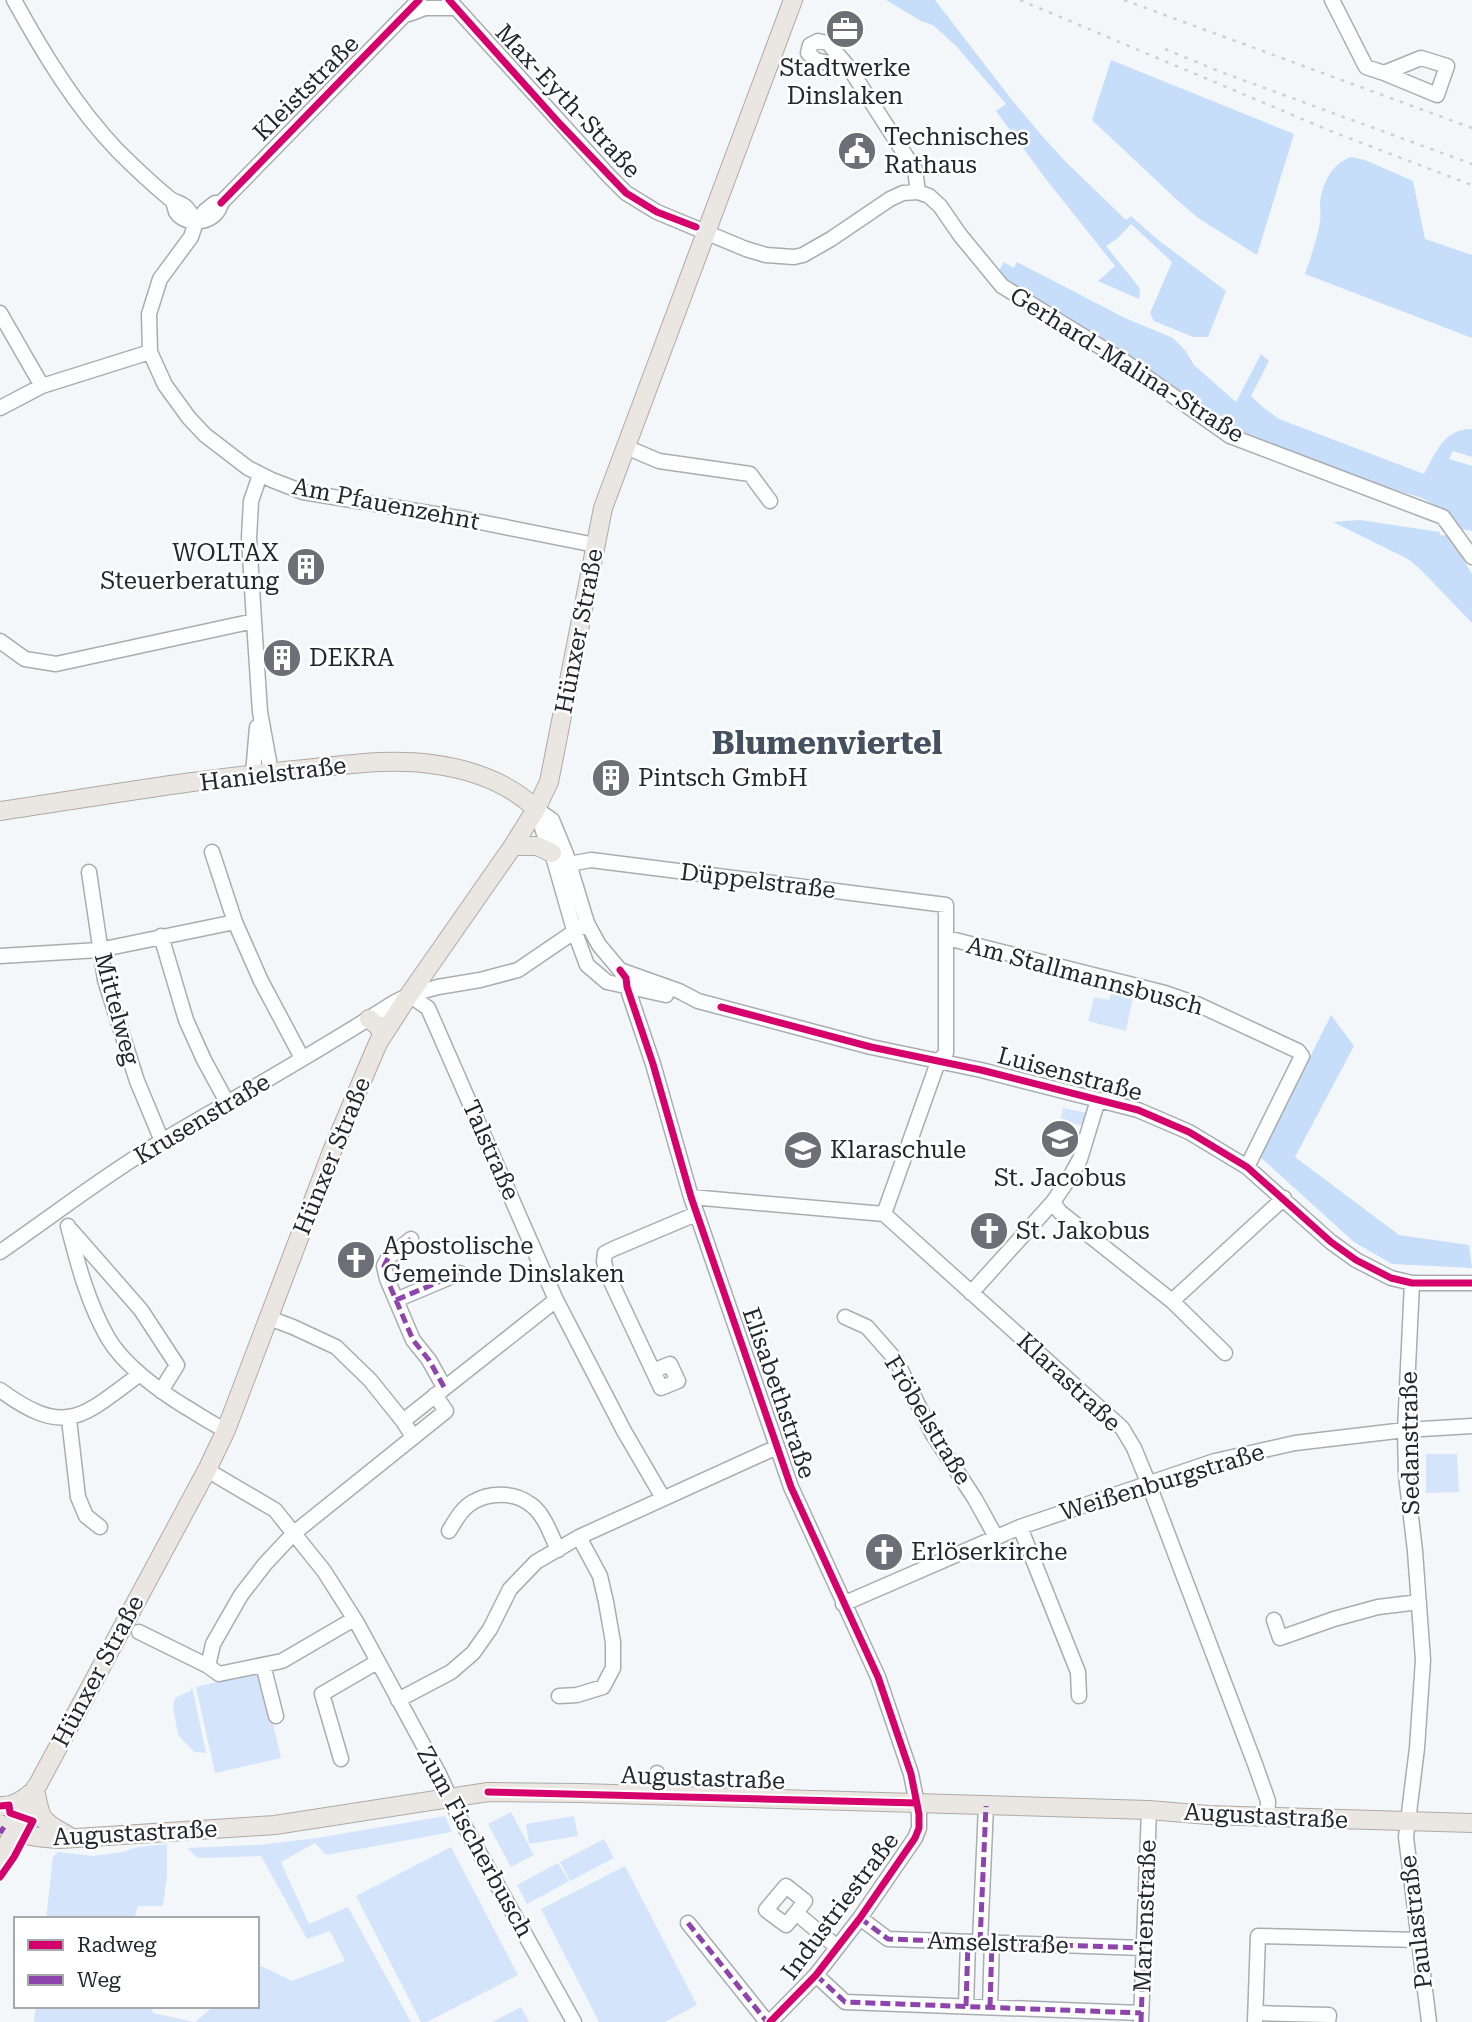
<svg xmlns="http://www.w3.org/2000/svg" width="1472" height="2022" viewBox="0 0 1472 2022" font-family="'Roboto Serif',serif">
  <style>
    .green { fill: #d4e5fb }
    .forest { fill: #c7defb }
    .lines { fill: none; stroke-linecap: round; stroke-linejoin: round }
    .minor-casing { stroke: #a9adb1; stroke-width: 17 }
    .major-casing { stroke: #aeaaa5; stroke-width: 20 }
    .minor { stroke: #fdfefe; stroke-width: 14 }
    .major { stroke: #eae7e3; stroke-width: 18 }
    .rail { stroke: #cfcfd0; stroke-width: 2.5; stroke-dasharray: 3.5 7; stroke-linecap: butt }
    .quiet { stroke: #8e44ad; stroke-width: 5; stroke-dasharray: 10 5; stroke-linecap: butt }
    .cycleway-casing { stroke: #fff; stroke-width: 11 }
    .cycleway { stroke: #d6006c; stroke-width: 7 }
    .labels { text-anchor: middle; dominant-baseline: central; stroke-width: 5; stroke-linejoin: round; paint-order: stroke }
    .poi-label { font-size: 24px; fill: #22282f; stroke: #fff; text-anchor: start }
    .street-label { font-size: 24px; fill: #22282f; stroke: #fff }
    .district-label { font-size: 32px; font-weight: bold; fill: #445160; stroke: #fff }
  </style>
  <rect width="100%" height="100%" fill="#f4f7fa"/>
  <path class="green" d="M1113 987 1134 991 1126 1031 1088 1021 1094 997 1109 1000Z
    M1063 1108 1087 1113 1081 1125 1060 1121Z
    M1426 1454H1457L1459 1492 1426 1493Z
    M261 1672 281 1758 215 1773 196 1687Z
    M192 1686 206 1753 194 1752 178 1735 173 1706 175 1698 191 1690Z
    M511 1812 534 1855 511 1867 488 1824Z
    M445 1816 452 1832 326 1855 315 1843 281 1862 309 1924 348 1907 411 2022H195L214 2006H257V1964L292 1981 345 1961 330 1931 307 1939 261 1856 198 1858 187 1848 258 1845 317 1838Z
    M574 1816 578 1836 529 1844 526 1824Z
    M604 1839 614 1858 570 1881 560 1862Z
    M167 1844V1876L163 1906H138L134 1919H46L53 1857 58 1852 93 1856 122 1852 138 1847Z
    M451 1847 518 1975 427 2022H421L356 1896Z
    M558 1863 569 1881 527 1904 517 1885Z
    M625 1866 697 2005 665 2022H599L541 1909Z
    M36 2006H151L153 2013 194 2022H34Z
    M521 2007 529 2022H492Z"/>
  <path class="forest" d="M886 0H935L1012 100 1043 137 1067 163 1126 220 1131 216 1157 239 1226 291 1208 337H1193L1154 321 1150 313 1172 262 1131 224 1118 238 1106 246 1138 286 1140 289 1139 299 1098 281 1115 266 1045 178 996 111 1006 104 956 46 933 25 921 21Z
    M1111 60 1294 134 1257 255 1198 218 1176 199 1092 120Z
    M1351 157 1365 160 1413 181 1425 239 1472 255V338L1305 274C1311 257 1317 239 1320 221 1321 216 1320 210 1320 205 1321 185 1332 163 1351 157Z
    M1004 262 1014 268 1017 262 1125 318 1173 338 1185 350 1194 365 1236 402 1261 354 1269 361 1251 396 1264 408 1279 419 1424 474C1435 454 1444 428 1472 429V457L1453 451 1449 459 1472 466V531L1461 529 1436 506 1422 498C1375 483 1320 469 1276 448 1177 401 1087 335 997 274Z
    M1360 520 1440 532V535L1449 536 1472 574V623L1420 569 1408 559 1333 522Z
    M1331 1015 1354 1046 1295 1157 1399 1235 1469 1245 1472 1268 1392 1264 1354 1242 1260 1157Z"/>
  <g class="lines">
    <g class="minor-casing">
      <path id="minor" d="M14 0C43 53 76 107 117 150 134 167 151 183 169 198 174 202 178 202 183 205 189 208 192 216 196 222
        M449 0 609 176 626 193 657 212 746 249 766 255 794 257 803 255 831 239 890 199 903 193 918 192 929 196 940 206 960 235 1002 286 1125 362 1230 436 1443 517 1472 557
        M1332 0 1366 67 1384 73 1421 58 1447 66 1437 95 1384 73
        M409 14 425 8H455
        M850 69 816 60 808 53 810 45 818 41 828 43 850 69 915 170 918 192
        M173 201C173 202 176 211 176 212 188 229 218 222 221 203L419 0
        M221 203H215L205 211 196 222 191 237 160 279 149 314 150 352 165 385 189 418 205 435 248 468 272 480 303 492 465 519 595 545
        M0 313 42 386
        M0 408 42 386 150 352
        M626 447 659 461 750 474 770 501
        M254 621 249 538 251 501 260 475
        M0 641 25 659 56 664 254 621 260 712 271 772
        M253 774 257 727
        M536 809 552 820 566 854 587 923 599 945 620 970 679 991 698 1001 871 1047 981 1070 1138 1110 1189 1132 1247 1167 1331 1242 1356 1260 1391 1278 1412 1283H1472
        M536 809 543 831 552 853 574 930 587 965 607 982 666 995
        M212 852 235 922 261 981 302 1058
        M569 864 591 860 946 905V1053L938 1062 884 1214
        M89 872 105 980 137 1081 162 1141
        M161 936 186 1020 204 1060 228 1104
        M947 938 1165 993 1197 1004 1298 1051 1302 1056 1247 1167
        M0 956 99 950 235 922
        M620 970 626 978 627 987 653 1064 691 1197 791 1487 878 1677 911 1774 919 1814V1828L915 1838 860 1918 816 1975 770 2022
        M409 995 428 1008 556 1300 624 1431 663 1498
        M691 1197 884 1214 1122 1428 1134 1448 1148 1482 1255 1764 1268 1801 1267 1817
        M1053 1202 1060 1212 1172 1301 1284 1198
        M68 1226C78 1265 88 1303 108 1338 123 1364 158 1390 184 1406 198 1414 211 1424 226 1430
        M71 1230 141 1310 177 1365 161 1391
        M411 1239 388 1258 384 1266 387 1279 413 1340 429 1360 444 1387
        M0 1252C54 1215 106 1174 162 1141 240 1095 319 1051 395 1002L409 995 438 987 480 980 518 970 587 923
        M1412 1283 1405 1430 1406 1475 1415 1551 1423 1660 1417 1748 1406 1837 1429 2022
        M971 1293 1053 1202 1070 1177 1080 1159 1098 1100
        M396 1300 460 1273
        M1172 1301 1225 1353
        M845 1317 867 1327 896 1360 932 1433 975 1499 996 1537
        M269 1318 293 1327 336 1347 370 1380 403 1421
        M653 1371 670 1364 678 1381 661 1388 606 1271 604 1261 605 1253 613 1249 696 1214
        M0 1390C66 1438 82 1417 140 1374
        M69 1419 78 1497 86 1516 100 1527
        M413 1437 403 1421 556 1300
        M207 1470 275 1510 324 1571 357 1623 439 1774 457 1813 574 2022
        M1020 1527 1078 1672 1079 1696
        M449 1531C455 1521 462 1508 473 1502 490 1492 514 1492 530 1504 544 1513 551 1535 558 1550
        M843 1604 1020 1527 1215 1461 1295 1443 1405 1430 1472 1426
        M1274 1620 1280 1638 1334 1619 1378 1607 1419 1602
        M139 1632 208 1666 219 1674 282 1661 354 1619
        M263 1665 276 1716
        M208 1666 213 1644 241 1595 265 1564 294 1533 446 1411 435 1395
        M559 1696 577 1695 603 1687 613 1668V1642L606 1602 600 1576 579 1537
        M398 1700 451 1672 473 1653 490 1629 510 1589 536 1562 579 1537 777 1447
        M341 1759 322 1694 377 1662
        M656 1795 657 1773
        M796 1913 786 1925 766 1910 786 1886 805 1901 796 1913 837 1947
        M860 1918 888 1939 1143 1948
        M688 1923 767 2022
        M980 1942 986 1806
        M816 1975 845 2002 1141 2013
        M966 2006 968 1942
        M990 2007 992 1942
        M1256 2013 1329 2015 1328 2022
        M1141 2021 1149 1810
        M1255 2022 1258 1936 1418 1940"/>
    </g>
    <g class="major-casing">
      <path id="major" d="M0 811C101 796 203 778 305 769 347 765 389 758 431 764 470 769 508 782 536 809
        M513 846H537L552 853
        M369 1019 379 1027 382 1037
        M35 1788C41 1824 42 1820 72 1838
        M0 1806C12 1807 22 1801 31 1793
        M0 1824C18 1836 41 1838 61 1839L275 1825 488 1792 580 1793 1149 1810 1208 1815 1472 1823
        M0 1860 21 1816 207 1470 226 1430 332 1151 378 1043 409 995 513 846 536 809 549 782 603 508 793 0"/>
    </g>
    <use href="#minor" class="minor"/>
    <use href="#major" class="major"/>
    <path class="rail" d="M1020 0 1333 132 1472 185
      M1124 0 1472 128
      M1165 49 1221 72 1472 164"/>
    <path class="quiet" d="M411 1239 388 1258 384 1266 387 1279 413 1340 429 1360 444 1387
      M396 1300 460 1273
      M0 1833 4 1827
      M860 1918 888 1939 1143 1948
      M688 1923 767 2022
      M980 1942 986 1806
      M816 1975 845 2002 1141 2013
      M966 2006 968 1942
      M990 2007 992 1942
      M1141 2022 1146 1880"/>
    <g class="cycleway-casing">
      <path id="cycleway" d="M449 0 560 124 626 193 657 212 696 227
        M221 203 419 0
        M620 970 626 978 627 987 653 1064 691 1197 791 1487 878 1677 911 1774 919 1814V1828L915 1838 860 1918 816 1975 770 2022
        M721 1007 871 1047 981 1070 1138 1110 1189 1132 1247 1167 1331 1242 1356 1260 1391 1278 1412 1283H1472
        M488 1792 917 1803
        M0 1806 9 1805 10 1813 33 1821 14 1857 0 1877"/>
    </g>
    <use href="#cycleway" class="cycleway"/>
  </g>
  <defs>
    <g id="office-disc" transform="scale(2.0125)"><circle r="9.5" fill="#6c7076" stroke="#fff"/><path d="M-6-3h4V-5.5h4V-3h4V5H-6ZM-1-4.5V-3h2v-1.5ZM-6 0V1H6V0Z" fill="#fff"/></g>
    <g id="civic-disc" transform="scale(2.0125)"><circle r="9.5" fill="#6c7076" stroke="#fff"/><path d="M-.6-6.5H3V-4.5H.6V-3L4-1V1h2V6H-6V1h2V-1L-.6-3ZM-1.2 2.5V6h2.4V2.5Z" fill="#fff"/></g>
    <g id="building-disc" transform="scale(2.0125)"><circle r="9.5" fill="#6c7076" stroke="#fff"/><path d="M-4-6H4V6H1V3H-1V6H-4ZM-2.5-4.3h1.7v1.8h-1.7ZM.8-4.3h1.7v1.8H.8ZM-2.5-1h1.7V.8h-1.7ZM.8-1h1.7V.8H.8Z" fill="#fff"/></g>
    <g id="school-disc" transform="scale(2.0125)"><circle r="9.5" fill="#6c7076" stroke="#fff"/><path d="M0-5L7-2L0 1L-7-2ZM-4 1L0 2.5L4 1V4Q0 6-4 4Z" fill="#fff"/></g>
    <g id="church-disc" transform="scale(2.0125)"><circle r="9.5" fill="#6c7076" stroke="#fff"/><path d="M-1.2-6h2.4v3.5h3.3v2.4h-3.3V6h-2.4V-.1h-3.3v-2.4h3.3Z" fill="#fff"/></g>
  </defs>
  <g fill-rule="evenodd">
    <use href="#office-disc" x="845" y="29"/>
    <use href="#civic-disc" x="857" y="151"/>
    <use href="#building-disc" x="306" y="567"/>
    <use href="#building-disc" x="282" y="658"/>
    <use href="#building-disc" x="611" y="778"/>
    <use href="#school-disc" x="1060" y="1139"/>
    <use href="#school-disc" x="803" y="1150"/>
    <use href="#church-disc" x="989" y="1231"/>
    <use href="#church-disc" x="356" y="1260"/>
    <use href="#church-disc" x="884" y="1552"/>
  </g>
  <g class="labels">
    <g class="poi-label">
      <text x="845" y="68" text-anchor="middle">Stadtwerke<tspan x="845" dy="28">Dinslaken</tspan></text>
      <text x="884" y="137">Technisches<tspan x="884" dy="28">Rathaus</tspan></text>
      <text x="279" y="553" text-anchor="end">WOLTAX<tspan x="279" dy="28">Steuerberatung</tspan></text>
      <text x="309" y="658">DEKRA</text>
      <text x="638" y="778">Pintsch GmbH</text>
      <text x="830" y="1150">Klaraschule</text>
      <text x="1060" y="1178" text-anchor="middle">St. Jacobus</text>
      <text x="1016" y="1231">St. Jakobus</text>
      <text x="383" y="1246">Apostolische<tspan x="383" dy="28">Gemeinde Dinslaken</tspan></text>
      <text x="911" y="1552">Erlöserkirche</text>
    </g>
    <g class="street-label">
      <text transform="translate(306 88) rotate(-45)">Kleiststraße</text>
      <text transform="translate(568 101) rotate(47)">Max-Eyth-Straße</text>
      <text transform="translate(1127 365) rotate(32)">Gerhard-Malina-Straße</text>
      <text transform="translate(386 504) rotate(11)">Am Pfauenzehnt</text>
      <text transform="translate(579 631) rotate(-79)">Hünxer Straße</text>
      <text transform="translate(273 774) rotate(-7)">Hanielstraße</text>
      <text transform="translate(758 881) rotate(7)">Düppelstraße</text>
      <text transform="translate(1085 976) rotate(15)">Am Stallmannsbusch</text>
      <text transform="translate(117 1009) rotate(75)">Mittelweg</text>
      <text transform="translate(1070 1074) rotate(15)">Luisenstraße</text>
      <text transform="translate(202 1119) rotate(-31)">Krusenstraße</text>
      <text transform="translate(491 1150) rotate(66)">Talstraße</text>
      <text transform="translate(332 1156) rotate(-68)">Hünxer Straße</text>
      <text transform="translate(1069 1382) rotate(43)">Klarastraße</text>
      <text transform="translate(779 1393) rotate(71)">Elisabethstraße</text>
      <text transform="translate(928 1420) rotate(59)">Fröbelstraße</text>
      <text transform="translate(1410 1443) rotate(-91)">Sedanstraße</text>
      <text transform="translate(1162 1482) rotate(-17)">Weißenburgstraße</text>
      <text transform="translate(98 1671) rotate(-62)">Hünxer Straße</text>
      <text transform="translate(703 1778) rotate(2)">Augustastraße</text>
      <text transform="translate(1266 1816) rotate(3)">Augustastraße</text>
      <text transform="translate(135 1833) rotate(-3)">Augustastraße</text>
      <text transform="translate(475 1842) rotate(61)">Zum Fischerbusch</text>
      <text transform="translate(840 1906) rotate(-53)">Industriestraße</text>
      <text transform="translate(1145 1916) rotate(-88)">Marienstraße</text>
      <text transform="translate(1416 1922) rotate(-97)">Paulastraße</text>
      <text transform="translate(998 1943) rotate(2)">Amselstraße</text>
    </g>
    <g class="district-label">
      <text x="827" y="743">Blumenviertel</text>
    </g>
  </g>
  <rect x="14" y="1917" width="245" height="91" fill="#ffffff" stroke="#a7a9ac" stroke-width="2"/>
  <rect x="28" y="1940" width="35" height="10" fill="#d6006c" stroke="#a7a9ac" stroke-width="2"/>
  <text x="77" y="1952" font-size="21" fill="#22282f">Radweg</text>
  <rect x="28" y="1975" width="35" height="10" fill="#8e44ad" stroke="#a7a9ac" stroke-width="2"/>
  <text x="77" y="1987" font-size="21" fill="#22282f">Weg</text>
</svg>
